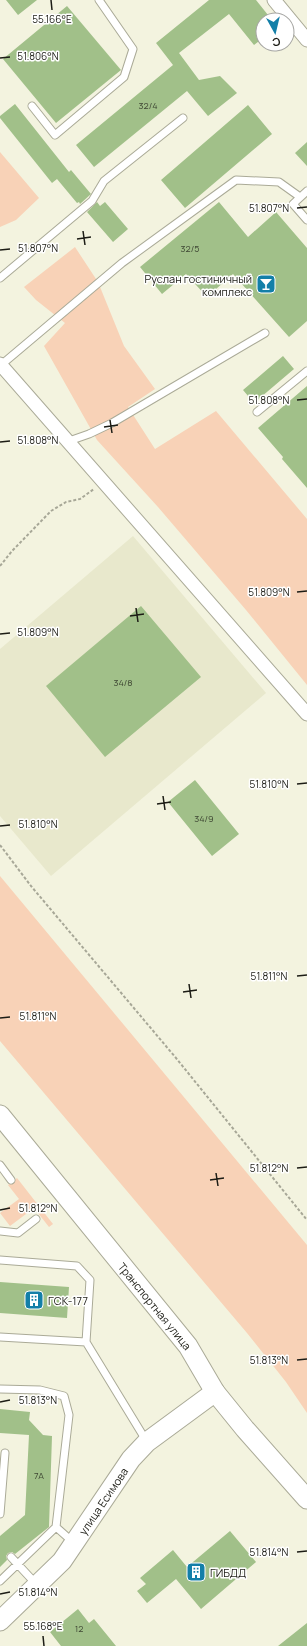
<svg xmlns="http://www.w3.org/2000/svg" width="307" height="1646" viewBox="0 0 307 1646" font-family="Manrope,sans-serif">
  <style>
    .built { fill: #e8e8cc }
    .green { fill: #f8d2b7 }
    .building { fill: #a1c089 }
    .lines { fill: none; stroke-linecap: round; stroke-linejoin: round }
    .lane-casing { stroke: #aaaa97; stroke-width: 9 }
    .street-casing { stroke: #aaaa97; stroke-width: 15 }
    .secondary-casing { stroke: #aaaa97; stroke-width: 21 }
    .path { stroke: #a7a797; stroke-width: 2; stroke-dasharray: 3 2; stroke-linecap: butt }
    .lane { stroke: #fff; stroke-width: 7 }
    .street { stroke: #fff; stroke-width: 13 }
    .secondary { stroke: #fff; stroke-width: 19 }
    .ticks { fill: none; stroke: #1d1d16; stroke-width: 1.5 }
    .labels { text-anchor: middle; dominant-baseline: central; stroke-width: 3; stroke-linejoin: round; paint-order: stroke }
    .number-label { font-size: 9px; fill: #3e4633 }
    .poi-label { font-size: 11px; fill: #1d1d16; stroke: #fff; text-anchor: start }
    .street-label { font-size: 11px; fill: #1d1d16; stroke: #fff }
    .ticks-label { font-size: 10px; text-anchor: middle; fill: #1d1d16; stroke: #fff; stroke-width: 3; stroke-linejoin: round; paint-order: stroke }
  </style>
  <rect width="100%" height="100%" fill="#f3f3df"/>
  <path class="built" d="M133 536 266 693 51 876 0 816V649Z"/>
  <path class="green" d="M0 152 39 198 16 220 0 227Z
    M75 247 98 282 124 346 155 389 128 407 155 449 216 411 307 519V685L246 610 158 507 97 440 44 346 65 323 36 300 24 287Z
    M0 876 307 1245V1413L286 1382 247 1333 0 1041Z
    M17 1178 53 1224 49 1227 34 1208 10 1226 0 1213 19 1199 8 1185Z"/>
  <path class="building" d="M6 0H37L18 15Z
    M209 0H256L272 20H263V38L254 45 229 14 179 53 199 80 220 76 237 93 208 116 187 91 94 167 76 145 173 65 156 43Z
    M67 6 121 70 56 123 3 59Z
    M15 104 69 172 71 170 91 194 80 204 79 202 77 203 57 179 52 183 0 118V116Z
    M248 105 272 134 185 208 161 180Z
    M307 142V166L295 153Z
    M97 202 100 206 105 202 128 229 113 242 87 212Z
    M219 202 248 237 276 212 307 248V321L289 337 233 274 207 297 186 274 162 294 140 267Z
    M283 356 294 369 254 403 243 390Z
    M307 386V488L282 459 283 457 258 428Z
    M141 606 201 677 105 757 46 686Z
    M195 780 239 834 212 856 168 802Z
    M0 1282 69 1287 67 1318 0 1313Z
    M0 1409 30 1412 29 1420 43 1435 52 1436 49 1527 15 1554 12 1552 8 1553 6 1556 7 1560 0 1567V1536L25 1515 29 1435 0 1433Z
    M230 1531 256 1562 201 1609 176 1579 147 1603 137 1591 146 1584 140 1578 173 1550 187 1567Z
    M78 1609 89 1623 94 1619 116 1646H61L50 1632Z
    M307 1623V1646H278Z"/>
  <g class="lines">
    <g class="lane-casing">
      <path id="lane" d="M32 106 55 135 124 77 133 49 99 0
        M307 191 293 204 307 220
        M0 278 92 201 104 181 183 118
        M1 365 122 263 236 180 279 182 300 197
        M257 412 307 371
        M69 441 89 434 112 423 265 333
        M0 1165 11 1180
        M0 1231 18 1233 36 1219
        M0 1260 77 1266 90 1280 86 1342 147 1442
        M0 1337 86 1342
        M0 1389 40 1390 64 1396 69 1415 56 1527 74 1543
        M0 1514 5 1453
        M11 1557 37 1585
        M0 1581 56 1527"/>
    </g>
    <g class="street-casing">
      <path id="street" d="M274 0 307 40
        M0 364 307 714"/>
    </g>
    <g class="secondary-casing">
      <g id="secondary">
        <path id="s1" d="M0 1115 188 1346 215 1392 245 1429 307 1499"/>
        <path id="s2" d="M0 1621 62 1561 131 1459 147 1442 215 1392"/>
      </g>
    </g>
    <path class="path" d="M0 566 12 551 51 511 66 502 80 499 94 489
      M0 845 31 886 176 1058 307 1220"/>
    <use href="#lane" class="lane"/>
    <use href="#street" class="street"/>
    <use href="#secondary" class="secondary"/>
  </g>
  <path class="ticks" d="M51 0 52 10M0 58 10 57M297 208 307 207M83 231 85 245M77 239 91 237M0 250 10 249M297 400 307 399M110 420 112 433M104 427 118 425M0 442 10 441M297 592 307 591M136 608 138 622M130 616 144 614M0 634 10 633M297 784 307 783M163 796 165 810M157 804 171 802M0 826 10 825M297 976 307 975M189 984 191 998M183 992 197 990M0 1018 10 1017M297 1168 307 1167M216 1173 218 1186M210 1180 224 1178M0 1210 10 1208M297 1360 307 1359M0 1402 10 1400M297 1552 307 1551M0 1594 10 1592M43 1636 44 1646"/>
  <defs>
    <g id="bar-square" transform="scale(1)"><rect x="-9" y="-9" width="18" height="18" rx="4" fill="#137fa8" stroke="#fff"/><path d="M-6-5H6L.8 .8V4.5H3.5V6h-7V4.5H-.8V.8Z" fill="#fff"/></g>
    <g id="building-square" transform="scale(1)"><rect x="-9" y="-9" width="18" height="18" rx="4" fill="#137fa8" stroke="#fff"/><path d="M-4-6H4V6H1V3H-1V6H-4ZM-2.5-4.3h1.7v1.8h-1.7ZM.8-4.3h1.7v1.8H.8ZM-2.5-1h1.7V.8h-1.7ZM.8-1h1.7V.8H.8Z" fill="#fff"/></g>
  </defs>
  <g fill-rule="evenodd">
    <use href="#bar-square" x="266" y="284"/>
    <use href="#building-square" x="34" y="1300"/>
    <use href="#building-square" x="196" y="1572"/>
  </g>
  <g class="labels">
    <g class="number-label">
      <text x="148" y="105">32/4</text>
      <text x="190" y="248">32/5</text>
      <text x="123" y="682">34/8</text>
      <text x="204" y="818">34/9</text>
      <text x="39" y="1475">7А</text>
      <text x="79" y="1628">12</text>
    </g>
    <g class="poi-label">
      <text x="252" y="278" text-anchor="end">Руслан гостиничный<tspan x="252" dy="13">комплекс</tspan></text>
      <text x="48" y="1300">ГСК-177</text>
      <text x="210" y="1572">ГИБДД</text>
    </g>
    <g class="street-label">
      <text stroke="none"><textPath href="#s1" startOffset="246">Транспортная улица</textPath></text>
      <text stroke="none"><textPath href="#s2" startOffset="159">улица Есимова</textPath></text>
    </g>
  </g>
  <g class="ticks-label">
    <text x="52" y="23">55.166°E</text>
    <text x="38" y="60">51.806°N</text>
    <text x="269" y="212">51.807°N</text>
    <text x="38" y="252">51.807°N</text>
    <text x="269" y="404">51.808°N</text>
    <text x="38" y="444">51.808°N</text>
    <text x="269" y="596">51.809°N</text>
    <text x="38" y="636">51.809°N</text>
    <text x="269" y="788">51.810°N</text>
    <text x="38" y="828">51.810°N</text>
    <text x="269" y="980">51.811°N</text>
    <text x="38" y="1020">51.811°N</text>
    <text x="269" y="1172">51.812°N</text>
    <text x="38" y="1212">51.812°N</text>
    <text x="269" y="1364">51.813°N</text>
    <text x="38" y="1404">51.813°N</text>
    <text x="269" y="1556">51.814°N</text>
    <text x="38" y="1596">51.814°N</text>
    <text x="43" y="1630">55.168°E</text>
  </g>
  <g transform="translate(275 32) rotate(172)"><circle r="19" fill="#ffffff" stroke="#a5a5a2"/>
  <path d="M0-3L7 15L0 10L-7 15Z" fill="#137fa8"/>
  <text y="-6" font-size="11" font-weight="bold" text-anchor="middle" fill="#1d1d16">С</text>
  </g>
</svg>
